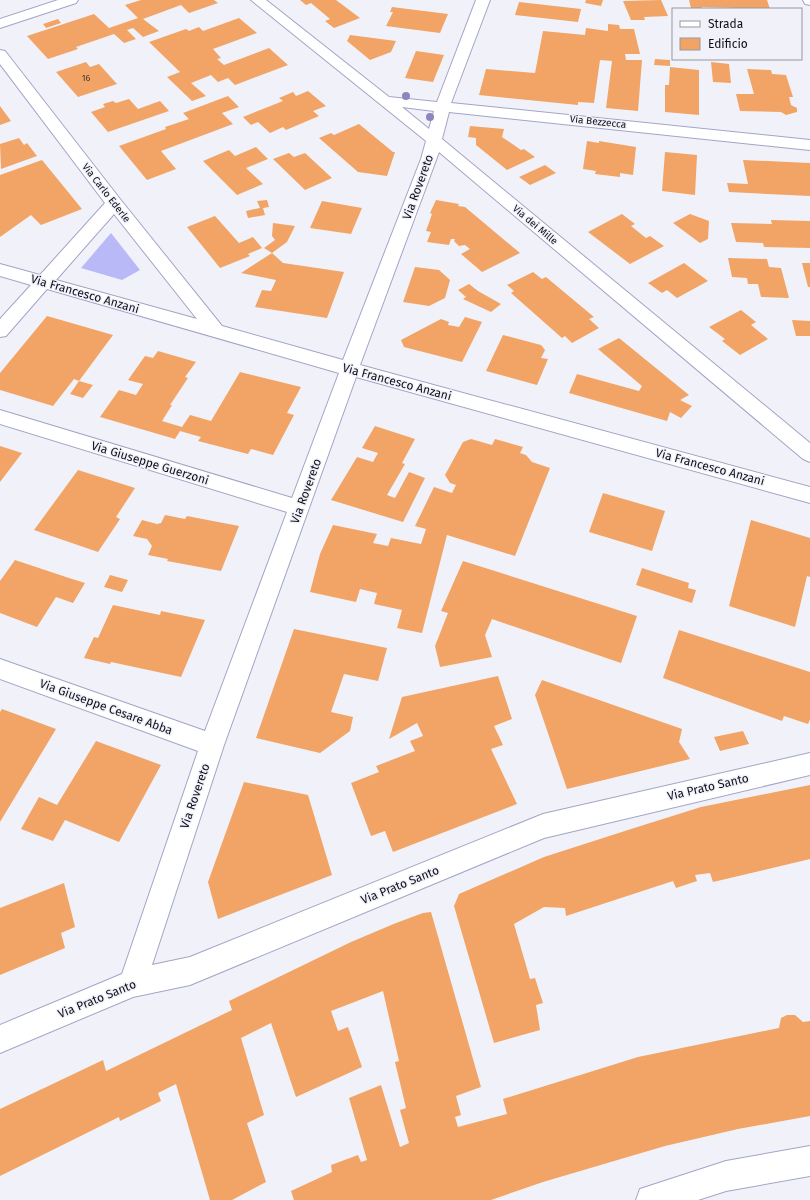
<svg xmlns="http://www.w3.org/2000/svg" width="810" height="1200" viewBox="0 0 810 1200" font-family="'Fira Sans',sans-serif">
  <style>
    .green { fill: #b8b9f6 }
    .building { fill: #f1a465 }
    .lines { fill: none; stroke-linecap: round; stroke-linejoin: round }
    .minor-casing { stroke: #a3a4c6; stroke-width: 2 }
    .minor { fill: #fff; fill-rule: evenodd }
    .tree { fill: #8d85bc }
    .labels { text-anchor: middle; dominant-baseline: central; stroke-width: 3; stroke-linejoin: round; paint-order: stroke }
    .far-number-label { font-size: 9px; fill: #48342e }
    .far-street-label { font-size: 10px; fill: #0f0f1b; stroke: #f1f2f9 }
    .street-label { font-size: 12px; fill: #0f0f1b; stroke: #f1f2f9 }
  </style>
  <rect width="100%" height="100%" fill="#f1f2f9"/>
  <path class="green" d="M111 233 140 270 122 280 81 268Z"/>
  <path class="building" d="M141 0H214L218 3 189 13 181 5 143 19 159 31 143 37 133 28 127 30 136 39 124 43 114 34 76 47 78 49 48 59 27 36 94 14 109 28 138 18 125 5Z
    M300 0H336L360 18 334 28 325 21 330 19 311 3 306 5Z
    M586 0H603L601 6 585 3Z
    M661 0 668 16 644 17 645 20H631L623 1Z
    M689 0H767L770 9 702 7V9L691 8Z
    M519 2 581 9 578 22 515 15Z
    M392 7 448 14 440 33 386 26 393 12H390Z
    M239 18 257 33 213 49 221 58 217 59 224 65 269 48 288 65 235 85 228 78 218 82 211 75 191 83 206 96 192 101 167 77 180 72 149 42 186 29 189 31 199 27 203 31Z
    M58 19 61 23 46 28 43 24Z
    M608 24 619 25 620 29H634L640 54H625L626 60H642L638 111 606 108 612 61 600 60 594 103 578 102V105L479 95 486 69 535 73 543 31 585 35 586 28 608 31Z
    M350 35 396 41 391 52 370 60 347 41Z
    M416 51 444 55 433 82 405 78Z
    M655 59 670 60V66L654 65Z
    M86 62 90 67 99 64 117 84 78 97 56 72Z
    M711 62 729 64 731 83 713 82Z
    M670 67 699 70V115L665 112V85H669Z
    M747 69 771 70 772 74 786 75 793 97H789L791 105 797 108V112L786 115 781 112 740 111 736 94H754Z
    M308 91 326 106 313 111 319 116 286 130 283 127 270 133 258 122 251 125 243 117 283 101 279 98 293 92 296 96Z
    M228 96 239 107 222 113 233 124 161 151 176 169 147 180 119 146 166 129 165 127 189 119 183 113Z
    M129 99 138 109 160 101 169 111 108 132 91 112 105 107 103 104 113 101 116 103Z
    M0 106 11 121 0 125Z
    M359 124 393 152H395L387 176 358 172 319 138 331 133 334 135Z
    M470 126 504 129 502 137 521 150 524 149 535 157 507 170 476 145V138L468 137Z
    M19 138 24 145 27 143 37 156 1 169 0 144Z
    M587 141 599 143V141L636 147 633 175 620 173V177L595 174 596 171 583 169Z
    M256 147 268 159 246 168 263 184 237 195 203 161 229 150 235 156Z
    M665 152 697 155 695 195 662 191Z
    M289 153 294 157 305 153 332 178 305 190 273 159Z
    M42 160 82 209 41 225 31 215 0 237V175Z
    M743 160 810 163V196L729 192 727 183 748 184Z
    M545 165 556 173 530 185 519 177Z
    M267 200 269 207 263 208 265 215 248 218 246 211 260 208 257 201Z
    M436 200 459 204 458 206 465 207 520 253 482 272 461 254 470 249 465 245 459 246 454 241 455 239H451L449 245 427 242 431 232 426 231 432 214 430 213Z
    M322 201 362 208 351 234 310 228Z
    M622 214 635 224 631 226 646 238 650 236 664 246 630 264 588 232Z
    M690 214 709 221 708 239 700 243 673 223Z
    M215 216 239 243 253 237 262 248 248 254 250 256 220 268 187 227Z
    M771 220 810 221V248L764 247 763 243 736 242 731 223 772 224Z
    M273 223 295 226 287 242 272 253 264 248 275 240 272 236Z
    M272 253 283 263 344 272 327 318 255 307 262 290 271 291 276 280 241 273Z
    M728 258 767 259 769 267 781 268 789 298 761 297 758 284H748L747 278 732 277Z
    M684 263 708 281 677 298 667 290 662 293 648 283Z
    M802 263H810V287H808Z
    M415 267 439 270 450 280 445 298 429 306 403 302Z
    M533 272 542 279 546 277 594 317 589 319 599 328 572 343 565 336 562 338 511 293 514 291 507 285Z
    M469 284 478 291 501 304 491 312 463 299 466 297 458 290Z
    M741 310 756 322 751 325 768 339 740 355 722 341 725 339 709 327Z
    M47 316 113 335 79 381 74 379 53 406 0 390V373Z
    M465 317 482 322 462 362 404 347 401 340 441 319 449 322 448 325 459 327Z
    M792 320 810 321V336H796Z
    M503 335 541 345 545 350 541 358 548 359 537 385 486 371Z
    M619 338 689 395 680 400 692 406 681 418 670 412 667 421 569 393 577 374 639 391 642 386 598 349Z
    M158 351 196 362 185 377 188 378 170 405H172L162 421 182 427 190 415 211 421 240 372 301 387 287 413 294 415 273 455 251 449 248 454 198 441 201 437 180 431 175 439 100 417 119 390 136 395 143 384 128 380 145 356 153 358Z
    M79 381 93 385 83 398 70 394Z
    M375 426 415 439 402 463 405 464 387 495 395 498 409 472 425 478 403 522 331 500 357 457 373 462 378 453 362 448Z
    M471 439 492 445 495 439 523 447 520 453 526 455 532 462 550 468 515 556 447 535 422 633 397 628 402 610 374 604 377 593 360 589 356 602 310 592 320 554 333 525 377 534 373 543 388 546 391 538 421 544 426 529 415 526 434 487 452 493 456 485 450 483 445 475 463 442Z
    M0 446 22 453 0 482Z
    M78 470 135 488 116 517 120 519 98 552 34 530Z
    M603 493 665 511 652 551 589 532Z
    M165 515 185 519 187 516 239 526 221 571 167 561 168 559 148 555 152 546 147 539 133 536 142 520 157 524 161 523Z
    M751 520 810 538V577L807 576 795 627 729 606Z
    M15 560 69 578 85 583 73 603 56 597 37 627 0 613V581Z
    M463 561 637 616 621 663 492 619 485 635 492 657 440 667 435 646 448 613 441 611Z
    M642 568 689 583 688 588 696 590 692 603 636 585Z
    M110 575 128 580 122 592 104 587Z
    M113 605 160 615 161 611 205 620 181 677 111 662 110 664 84 658 94 637 98 638Z
    M294 629 387 648 378 681 344 674 331 712 353 717 350 731 320 753 256 738Z
    M679 630 810 672V719L808 724 784 716 782 721 663 678Z
    M498 676 512 719 494 726 503 745 491 749 517 804 393 852 385 831 371 836 351 783 379 772 376 766 415 751 410 741 423 736 417 723 389 739 402 697Z
    M542 680 682 729 679 742 690 759 567 789 535 695Z
    M2 709 56 729 0 822V712Z
    M743 731 749 744 720 751 714 737Z
    M96 741 161 765 119 842 65 820 53 841 21 829 39 797 57 805Z
    M244 782 308 795 332 875 218 919 208 882Z
    M810 785V859L713 882 710 873 695 875 697 881 676 888 673 881 566 916 565 908 544 907 514 924 530 979 535 978 543 1003 536 1005 540 1030 494 1043 454 906 459 894 544 857 631 829 701 807Z
    M64 883 75 927 61 933 65 948 0 975V908Z
    M431 912 481 1087 456 1096 461 1115 455 1117 458 1127 507 1114 503 1099 638 1057 779 1028 781 1018 787 1015H795L803 1022 810 1021V1116L738 1129 665 1146 543 1182 491 1200H294L291 1191 332 1172 331 1165 358 1155 361 1162 367 1160 349 1098 381 1085 400 1147 409 1143 400 1110 406 1108 395 1062 399 1061 383 991 331 1011 338 1031 348 1027 362 1067 296 1097 271 1023 241 1038 264 1115 247 1123 266 1182 232 1200H210L176 1084 158 1093 161 1101 120 1121 119 1117 0 1176V1109L103 1060 106 1071 232 1010 229 1001 351 942 396 923 423 913Z"/>
  <g class="lines">
    <g class="minor-casing">
      <path id="minor" d="M58 0H78L76 3 0 28V19Z
        M251 0H266L389 97 437 102 476 0H490L451 103 810 140V150L449 112 442 139 810 443V462L803 459 439 152 360 365 810 487V503L356 377 224 745 152 965 190 957 543 814 810 753V775L544 838 190 985 133 997 0 1053V1025L122 974 198 751 0 679V659L205 731 287 512 0 424V410L292 498 339 373 47 289 6 336 0 337V319L31 285 0 276V264L40 275 105 203 0 64V50L5 51 120 199 222 326 343 360 421 159 426 141ZM402 107 434 111 429 129ZM114 214 197 319 56 280Z
        M803 0H810V5L805 4Z
        M810 1146V1176L726 1191 698 1200H636L640 1189 726 1161Z"/>
    </g>
    <use href="#minor" class="minor"/>
  </g>
  <g class="tree">
    <circle cx="406" cy="96" r="4"/>
    <circle cx="430" cy="117" r="4"/>
  </g>
  <g class="labels">
    <g class="far-number-label">
      <text x="86" y="78">16</text>
    </g>
    <g class="far-street-label">
      <text transform="translate(598 122) rotate(6)">Via Bezzecca</text>
      <text transform="translate(106 193) rotate(52)">Via Carlo Ederle</text>
      <text transform="translate(535 225) rotate(40)">Via dei Mille</text>
    </g>
    <g class="street-label">
      <text transform="translate(418 187) rotate(-70)">Via Rovereto</text>
      <text transform="translate(85 294) rotate(16)">Via Francesco Anzani</text>
      <text transform="translate(397 382) rotate(15)">Via Francesco Anzani</text>
      <text transform="translate(150 463) rotate(17)">Via Giuseppe Guerzoni</text>
      <text transform="translate(710 467) rotate(15)">Via Francesco Anzani</text>
      <text transform="translate(306 491) rotate(-70)">Via Rovereto</text>
      <text transform="translate(106 707) rotate(20)">Via Giuseppe Cesare Abba</text>
      <text transform="translate(708 787) rotate(-13)">Via Prato Santo</text>
      <text transform="translate(195 796) rotate(-71)">Via Rovereto</text>
      <text transform="translate(400 885) rotate(-22)">Via Prato Santo</text>
      <text transform="translate(97 999) rotate(-22)">Via Prato Santo</text>
    </g>
  </g>
  <rect x="672" y="8" width="130" height="52" fill="#f1f2f9" stroke="#9797a0"/>
  <rect x="680" y="21" width="20" height="6" fill="#ffffff" stroke="#9797a0"/>
  <text x="708" y="28" font-size="12" fill="#0f0f1b">Strada</text>
  <rect x="680" y="38" width="20" height="12" fill="#f1a465" stroke="#9797a0"/>
  <text x="708" y="48" font-size="12" fill="#0f0f1b">Edificio</text>
</svg>
